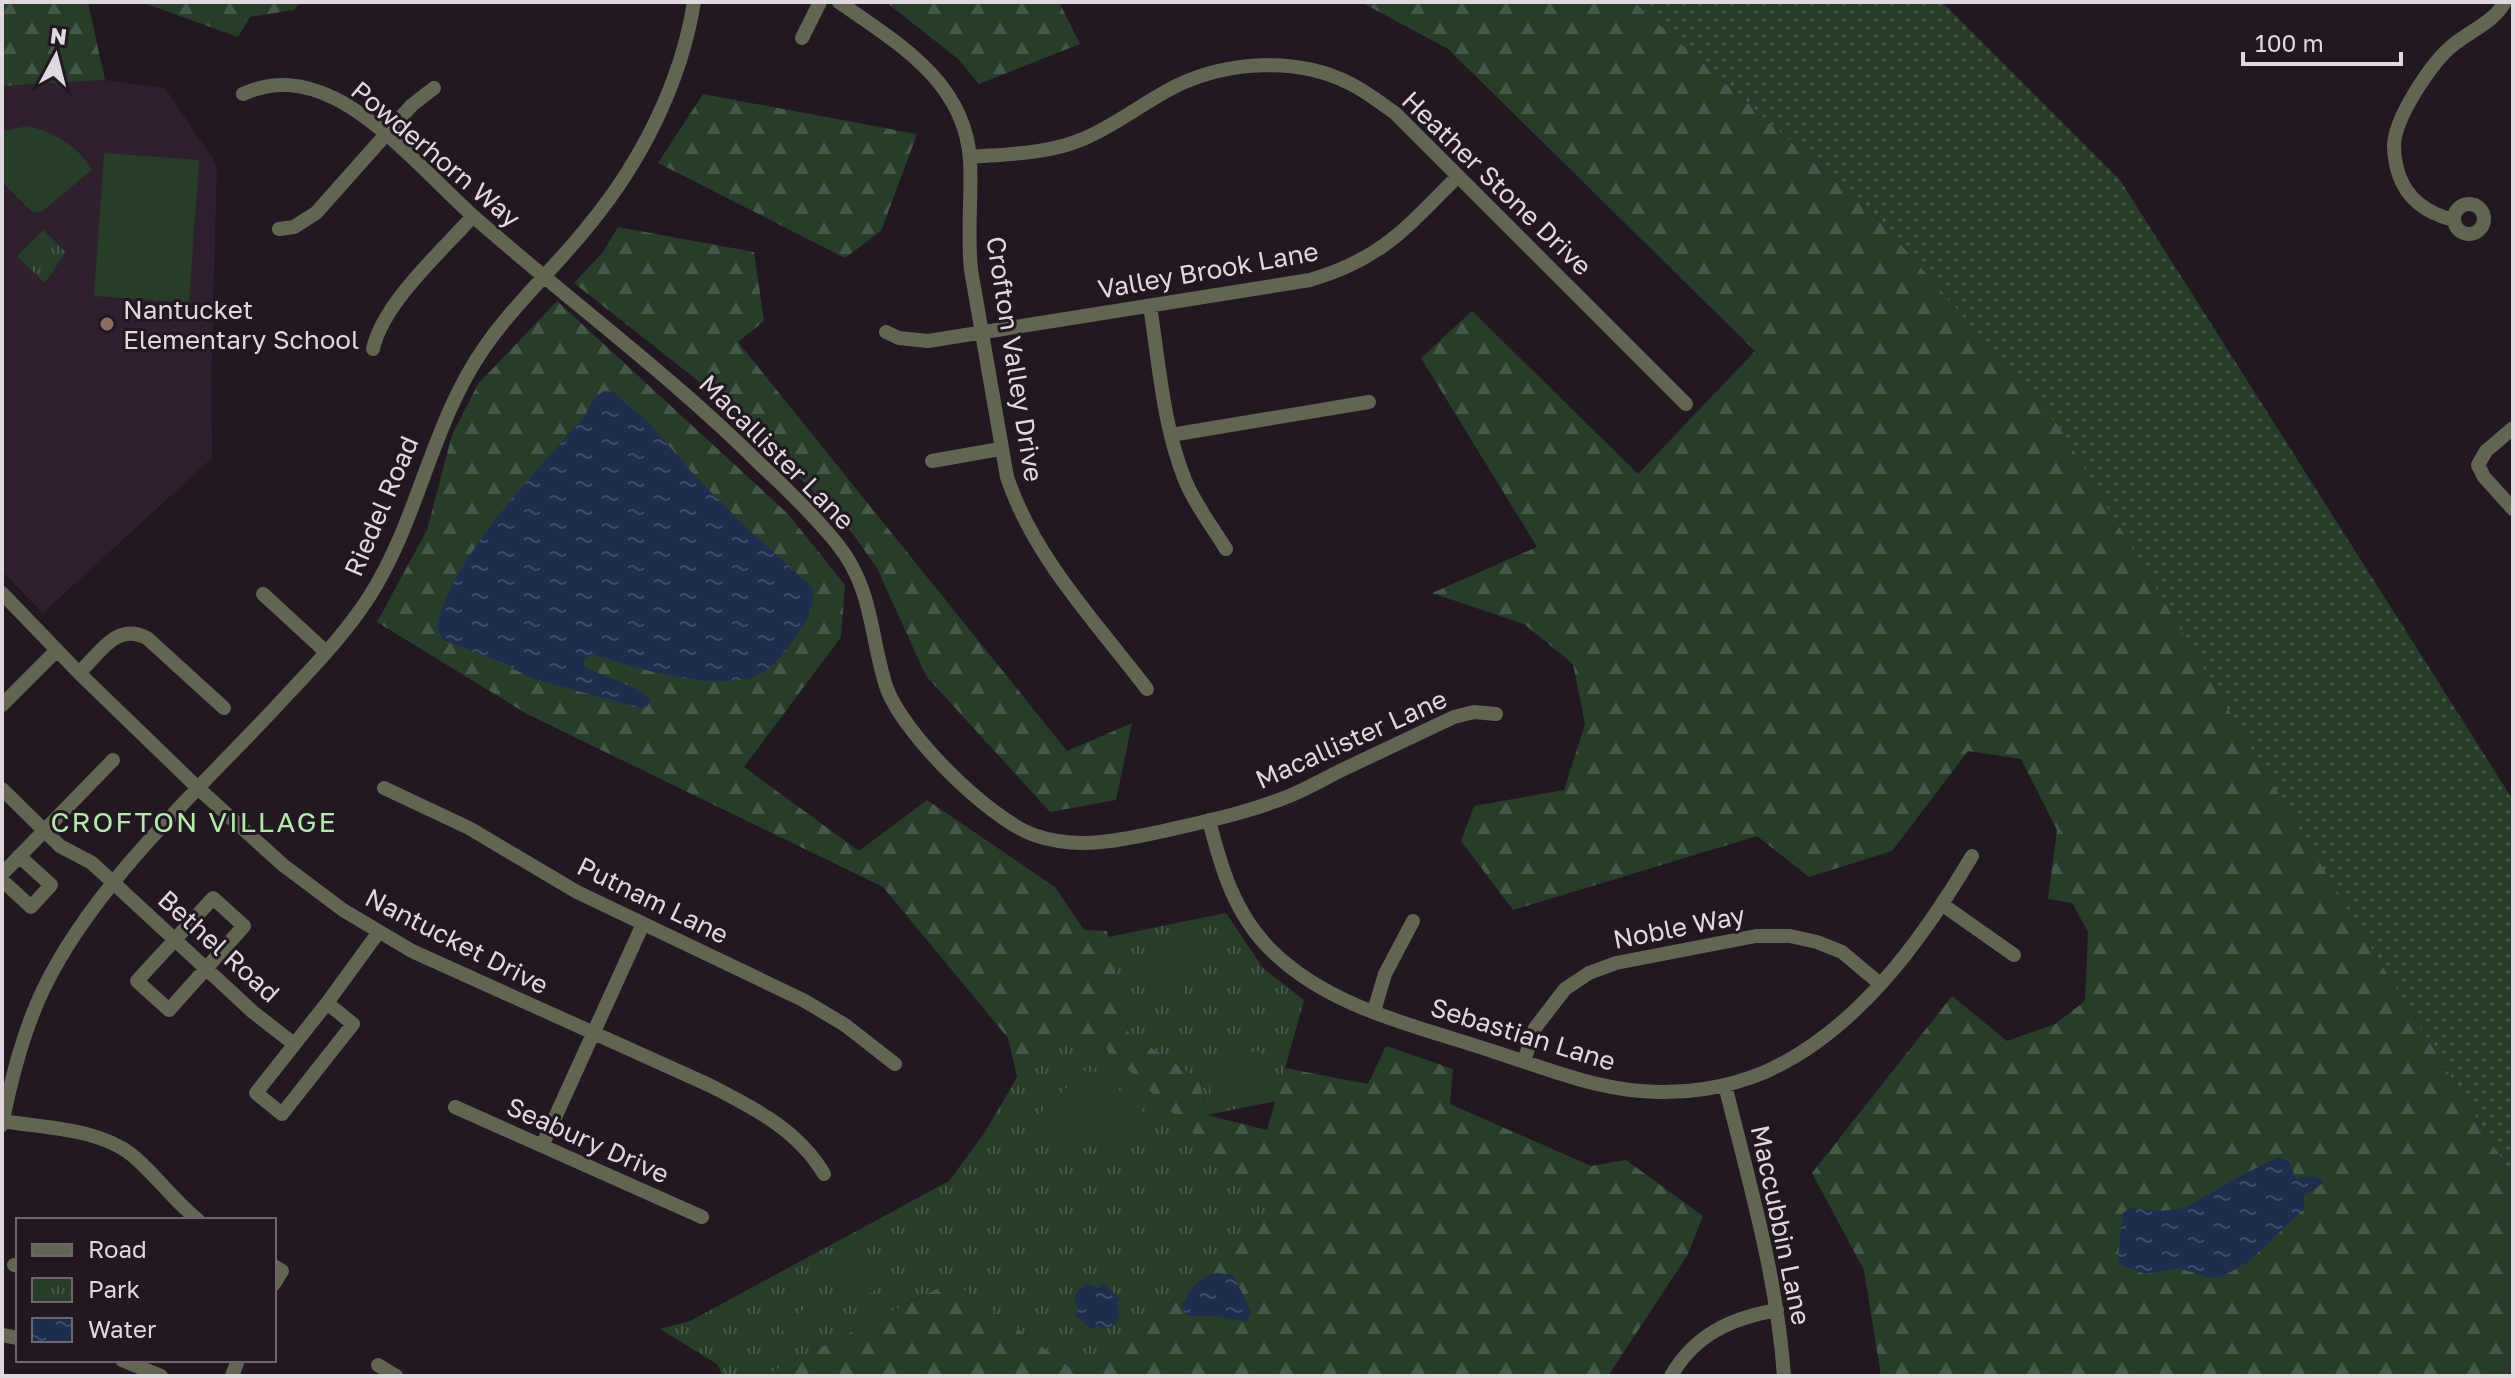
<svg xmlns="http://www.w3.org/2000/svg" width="2515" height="1378" viewBox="0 0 2515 1378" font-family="'Golos Text',sans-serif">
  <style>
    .built { fill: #2e202d }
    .grass { fill: url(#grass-dots) }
    .forest { fill: url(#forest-firs) }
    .park { fill: url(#park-tufts) }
    .pitch { fill: #273d2a }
    .water { fill: url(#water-ripples) }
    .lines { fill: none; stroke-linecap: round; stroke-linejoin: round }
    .minor { stroke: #626552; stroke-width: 14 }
    .education-dot { fill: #8d6e63; stroke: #221821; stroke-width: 3 }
    .labels { text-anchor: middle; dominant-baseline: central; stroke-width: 6; stroke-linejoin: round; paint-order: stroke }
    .street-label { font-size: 26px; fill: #dfd8de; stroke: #221821 }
    .poi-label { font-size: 26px; fill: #dfd8de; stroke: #221821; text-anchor: start }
    .neighbourhood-label { font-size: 28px; letter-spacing: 2px; fill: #b3eaac; stroke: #221821 }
  </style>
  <defs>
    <pattern id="grass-dots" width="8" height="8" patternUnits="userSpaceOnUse" patternTransform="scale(2)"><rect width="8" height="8" fill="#273d2a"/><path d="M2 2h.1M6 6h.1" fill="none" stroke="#465848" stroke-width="1.8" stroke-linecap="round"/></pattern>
    <pattern id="forest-firs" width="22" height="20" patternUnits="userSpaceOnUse" patternTransform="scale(2)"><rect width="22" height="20" fill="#273d2a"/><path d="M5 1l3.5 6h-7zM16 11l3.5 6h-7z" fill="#465848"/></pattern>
    <pattern id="park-tufts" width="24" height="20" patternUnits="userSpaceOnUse" patternTransform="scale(2)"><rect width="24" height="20" fill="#273d2a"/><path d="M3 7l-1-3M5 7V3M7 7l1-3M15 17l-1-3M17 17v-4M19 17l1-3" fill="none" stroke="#465848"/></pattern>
    <pattern id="water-ripples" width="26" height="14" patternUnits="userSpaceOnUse" patternTransform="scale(2)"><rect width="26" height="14" fill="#1c2d4e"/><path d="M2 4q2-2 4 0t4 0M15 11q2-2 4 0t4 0" fill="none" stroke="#3d4b67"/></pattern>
  </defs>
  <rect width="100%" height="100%" fill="#221821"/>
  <path class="built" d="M105 80 165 88 217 165 211 381 212 458 43 613 2 571V86Z"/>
  <path class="grass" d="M1634 2H1942L2120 180 2513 800V1177L2360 930 1882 223Z"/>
  <path class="forest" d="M2 2H88L105 80 2 86Z
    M141 2H300L294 10 250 17 238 37Z
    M886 2H1059L1080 44 979 84 958 59Z
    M1361 2H1634L1882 223 2061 429 2360 930 2513 1177V1376H1881L1864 1270 1812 1173 1952 996 2007 1041 2055 1024 2085 1001 2088 932 2072 903 2048 899 2057 830 2021 759 1968 751 1892 851 1809 877 1757 836 1513 910 1461 841 1474 806 1564 790 1585 724 1573 664 1524 624 1432 593 1537 547 1421 358 1472 311 1638 474 1755 351 1448 49Z
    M703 94 917 134 881 231 845 258 658 163Z
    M618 227 754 252 764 321 738 342 1067 751 1132 723 1116 800 1050 812 926 676 877 568 845 523 716 395 574 283 603 252Z
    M557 301 788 514 845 585 841 637 744 767 859 851 927 800 1055 887 1084 930 1107 931 1128 1032 1200 1080 1207 1115 1267 1130 1285 1068 1368 1084 1386 1046 1453 1069 1450 1104 1591 1166 1626 1160 1703 1216 1687 1256 1608 1376H1093L1269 1208 1065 1035 1017 1077 1008 1038 883 887 527 714 377 622 427 530 452 435 478 384Z
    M952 1281 1082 1376H764Z"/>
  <path class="park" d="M43 230 66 252 45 283 17 256Z
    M1226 913 1263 968 1304 1000 1276 1101 1207 1115 1200 1080 1128 1032 1108 937Z
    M1065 1035 1104 1046 1270 1208 1093 1376H1082L952 1281 764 1376H723L717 1364 660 1329 690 1321 949 1181 985 1132 1017 1077Z"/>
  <path class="pitch" d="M28 126C56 133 77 145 92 170L41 212H32L2 182V131Z
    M104 153 199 160 189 303 94 296Z
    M1198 934 1203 960 1177 964 1183 996 1153 1000 1144 942Z
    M1260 1051 1271 1099 1213 1109 1206 1060Z
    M1084 1071 1098 1072 1146 1114C1112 1159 1074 1155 1036 1117Z
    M857 1252 866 1267 833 1286 824 1270Z
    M869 1273 878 1288 845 1307 836 1291Z
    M800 1284 809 1299 776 1318 767 1303Z
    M812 1305 821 1320 788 1339 779 1324Z"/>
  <path class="water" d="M604 391 613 392 649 423 696 477 749 530 812 587C816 607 806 622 795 638 785 651 776 665 761 673 722 695 634 668 593 654L584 659V667L637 689 650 699 648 706 639 708 531 678 498 661 443 640 437 629C448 560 538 470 584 417L594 398Z
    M2279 1157 2289 1162 2296 1178 2312 1176 2319 1178 2323 1183 2312 1191 2304 1194V1209L2247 1263 2221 1277H2208L2178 1268 2145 1274 2123 1266 2118 1259 2123 1213 2131 1208 2160 1211 2185 1208 2244 1174Z
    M1218 1273 1233 1275 1251 1311 1247 1322 1218 1316H1188L1182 1309C1186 1292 1200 1275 1218 1273Z
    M1103 1283 1120 1299 1116 1303C1121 1313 1120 1319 1112 1327L1102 1328 1096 1325 1092 1330 1075 1315 1079 1310C1071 1299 1076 1289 1088 1284L1098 1288Z"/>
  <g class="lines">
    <path class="minor" d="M839 2C896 42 965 81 970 160 972 196 967 233 971 270L1007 477C1034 558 1096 622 1147 689
      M802 38 820 2
      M243 94C274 80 303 83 334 98 383 122 432 179 473 216 568 300 671 375 761 465 788 490 815 516 838 545 873 589 870 636 886 686 901 732 989 819 1034 835 1077 850 1117 841 1159 832 1202 822 1248 813 1289 796 1309 788 1327 777 1346 768 1382 751 1418 734 1454 717L1474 712 1496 714
      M970 157C1007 154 1048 154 1083 139 1117 125 1145 101 1178 85 1229 61 1298 57 1349 83 1366 91 1380 103 1395 113L1686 404
      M2454 219a15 15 0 1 1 30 0a15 15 0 1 1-30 0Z
      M2454 220C2429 214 2408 201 2399 175 2396 166 2394 155 2394 145 2395 117 2432 62 2453 45 2470 31 2494 22 2505 2
      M279 229 294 227 316 213 412 105 434 88
      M1150 306C1159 363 1163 426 1185 480 1195 505 1212 526 1226 549
      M886 332 899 338 928 341 1310 280C1382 259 1407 227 1458 176
      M373 349C383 303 441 252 473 216
      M2513 428 2486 451 2478 465 2484 477 2513 509
      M1171 435 1369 402
      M932 461 1000 449
      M2 593 79 673 199 789 283 865 343 910 412 951 709 1085C754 1108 798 1130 824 1174
      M263 594 326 652
      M79 673C100 653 116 622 147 638L224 708
      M2 705 57 650
      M384 788 469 828 577 892 803 1000 845 1025 895 1064
      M2 789 60 846 92 863 253 1012 294 1044
      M1209 820C1221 868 1235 915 1271 950 1330 1009 1418 1026 1495 1052 1542 1067 1590 1087 1641 1091 1683 1095 1727 1088 1765 1072 1857 1031 1922 940 1972 856
      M2 874 113 760
      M2 880 31 907 51 885 19 856
      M213 898 244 926 169 1010 137 981Z
      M1943 905 2014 955
      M327 1003 256 1093 282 1114 353 1024 327 1003 378 933
      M1374 1011 1385 974 1413 921
      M1524 1061 1535 1028 1565 989 1589 973 1616 963 1756 936H1790L1817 942 1842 952 1879 983
      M1725 1085C1749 1182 1777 1277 1784 1376
      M455 1107 702 1217
      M2 1121C44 1128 98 1128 132 1155 156 1175 174 1201 198 1220
      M2 1125C11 1079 23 1032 43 990 93 886 194 794 273 710 306 674 342 639 369 597 419 519 431 424 484 348 515 303 556 267 589 225 641 162 681 83 694 2
      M542 1146 643 924
      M14 1265 18 1266
      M274 1266 282 1271 274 1284
      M2 1335 18 1338
      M122 1360 161 1376
      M378 1365 396 1376
      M232 1376 238 1360
      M1671 1376C1695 1334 1732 1318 1777 1310"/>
  </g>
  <circle class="education-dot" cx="107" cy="324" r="8"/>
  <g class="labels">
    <g class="street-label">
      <text transform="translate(436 154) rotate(40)">Powderhorn Way</text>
      <text transform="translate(1497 183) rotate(44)">Heather Stone Drive</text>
      <text transform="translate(1208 270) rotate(-10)">Valley Brook Lane</text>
      <text transform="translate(1015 359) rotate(81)">Crofton Valley Drive</text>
      <text transform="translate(777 452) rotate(45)">Macallister Lane</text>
      <text transform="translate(381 506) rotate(-67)">Riedel Road</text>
      <text transform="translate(1351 739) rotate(-24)">Macallister Lane</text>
      <text transform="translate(653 900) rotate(26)">Putnam Lane</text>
      <text transform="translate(1679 927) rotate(-11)">Noble Way</text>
      <text transform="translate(457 941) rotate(27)">Nantucket Drive</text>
      <text transform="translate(219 946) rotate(42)">Bethel Road</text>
      <text transform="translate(1523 1034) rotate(17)">Sebastian Lane</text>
      <text transform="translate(588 1140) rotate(24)">Seabury Drive</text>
      <text transform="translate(1781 1225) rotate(78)">Maccubbin Lane</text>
    </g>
    <g class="poi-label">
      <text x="123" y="309">Nantucket<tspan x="123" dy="30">Elementary School</tspan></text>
    </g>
    <g class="neighbourhood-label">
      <text x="194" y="821">CROFTON VILLAGE</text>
    </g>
  </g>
  <rect width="2515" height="1378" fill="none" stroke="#dfd8de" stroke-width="8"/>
  <rect x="16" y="1218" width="260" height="144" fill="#221821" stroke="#6e656d" stroke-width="2"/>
  <rect x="32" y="1244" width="40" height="12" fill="#626552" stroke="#6e656d" stroke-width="2"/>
  <text x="88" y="1258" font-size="24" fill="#dfd8de">Road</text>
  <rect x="32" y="1278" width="40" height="24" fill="url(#park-tufts)" stroke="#6e656d" stroke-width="2"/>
  <text x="88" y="1298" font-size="24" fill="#dfd8de">Park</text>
  <rect x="32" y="1318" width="40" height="24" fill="url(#water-ripples)" stroke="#6e656d" stroke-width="2"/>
  <text x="88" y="1338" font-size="24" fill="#dfd8de">Water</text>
  <g transform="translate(56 56) rotate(7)" stroke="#221821" stroke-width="6" paint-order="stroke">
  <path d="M0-6L14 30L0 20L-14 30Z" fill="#dfd8de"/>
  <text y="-12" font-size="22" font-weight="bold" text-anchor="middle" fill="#dfd8de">N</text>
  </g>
  <path d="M2243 52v12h158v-12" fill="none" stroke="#dfd8de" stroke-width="4"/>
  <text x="2255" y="52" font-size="24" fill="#dfd8de" stroke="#221821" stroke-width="6" paint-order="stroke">100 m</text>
</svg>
